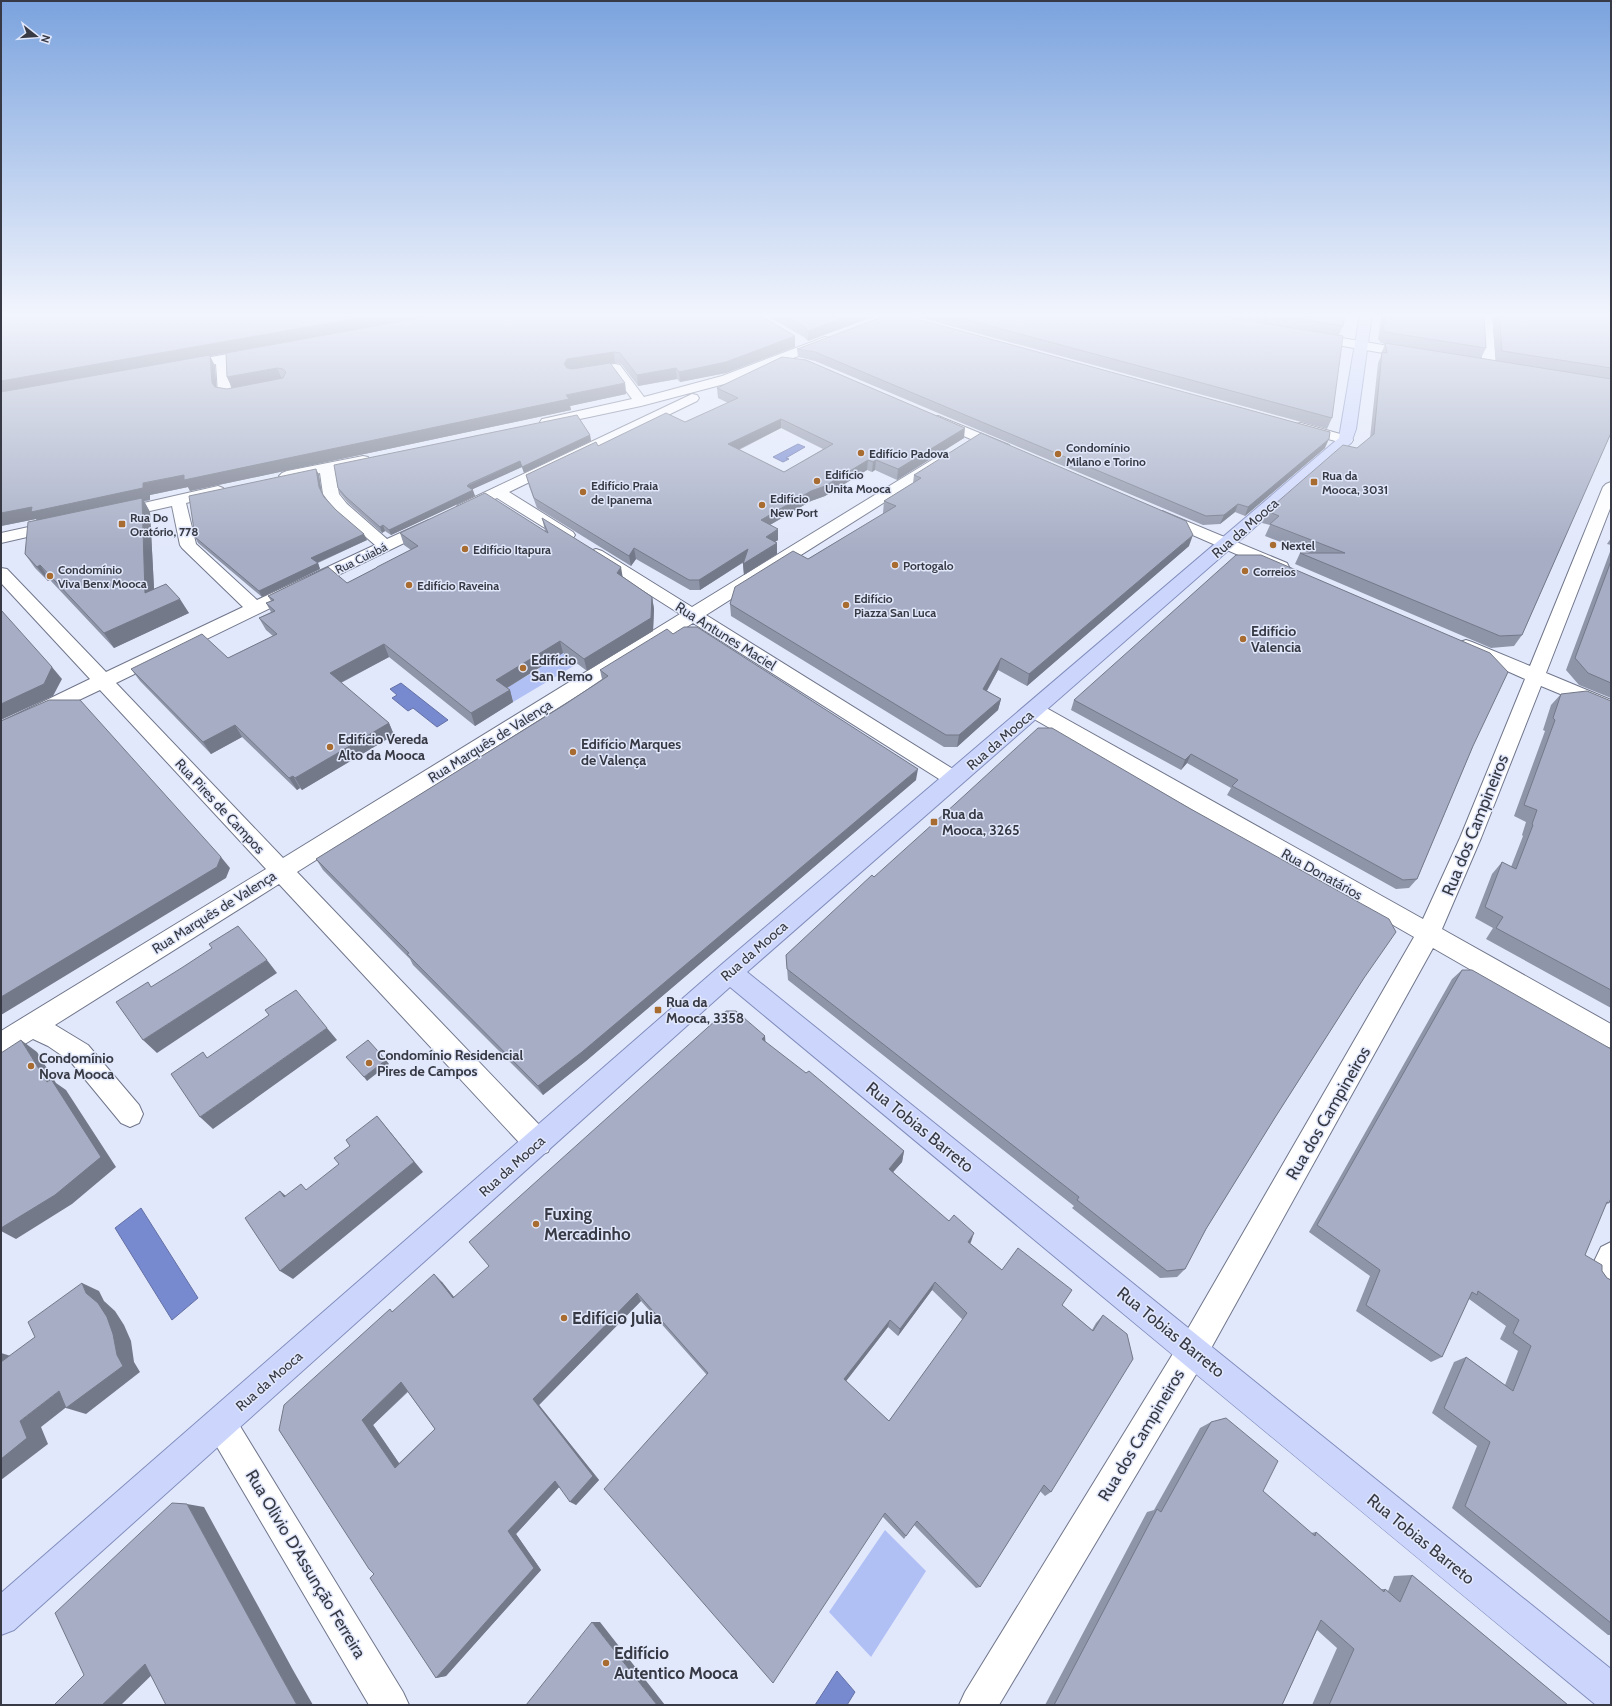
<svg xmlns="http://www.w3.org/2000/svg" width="1612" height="1706" viewBox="0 0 1612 1706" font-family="Cabin,sans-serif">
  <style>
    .green { fill: #b0bff4 }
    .water { fill: #7789cf; stroke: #6471a5 }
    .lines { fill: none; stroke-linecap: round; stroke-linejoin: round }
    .minor-casing { stroke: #70768b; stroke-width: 2 }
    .major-casing { stroke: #828ebc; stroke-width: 2 }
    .minor { fill: #fff; fill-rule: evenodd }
    .major { fill: #ccd6fd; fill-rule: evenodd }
    .wall { fill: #8f95a9; fill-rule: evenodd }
    .shaded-wall { fill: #747989 }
    .building { fill: #a6adc4; stroke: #747989; fill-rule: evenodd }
    .poi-dot { fill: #a96c30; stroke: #e2e8fb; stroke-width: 1.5 }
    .labels { text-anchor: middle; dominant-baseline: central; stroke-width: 3; stroke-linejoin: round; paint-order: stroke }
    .far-poi-label { font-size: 12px; font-weight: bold; fill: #373a44; stroke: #e2e8fb; text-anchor: start }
    .far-street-label { font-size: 12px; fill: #373a44; stroke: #e2e8fb }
    .street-label { font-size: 14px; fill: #373a44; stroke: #e2e8fb }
    .poi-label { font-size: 14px; font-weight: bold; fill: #373a44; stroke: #e2e8fb; text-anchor: start }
    .near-street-label { font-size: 17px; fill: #373a44; stroke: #e2e8fb }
    .near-poi-label { font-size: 17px; font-weight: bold; fill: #373a44; stroke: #e2e8fb; text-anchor: start }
  </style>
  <rect width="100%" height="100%" fill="#e2e8fb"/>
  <path class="green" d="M556 648 577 664 513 702 499 692 539 669V667Z
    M885 1530 926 1571 871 1657 829 1612Z"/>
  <path class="water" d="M798 444 805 447 786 458 789 459 783 462 773 457Z
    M401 683 448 720 437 727 413 708 408 711 392 698 397 695 390 689Z
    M141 1208 198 1298 172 1320 115 1228Z
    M837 1671 855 1692 847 1705H815Z"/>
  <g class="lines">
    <g class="minor-casing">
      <path id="minor" d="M1480 314H1492L1496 366 1489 370 1482 366Z
        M1312 333 1412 350 1418 354 1412 358 1308 340 1306 337Z
        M825 337 829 338 831 341 829 344 732 382 641 406 547 426 542 425 540 422 542 419 547 418 632 399 612 372 584 376 579 375 577 372 579 369 615 364 620 365 644 397 722 376Z
        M256 349 261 350 262 353 261 356 229 362 231 390 250 387 255 388 257 391 255 394C243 397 232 399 220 396L218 393 216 364 183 370 176 366 183 362Z
        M692 394 697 395 699 398 697 401 509 492 573 532 575 535 573 538 567 540 561 538 497 498 464 513 458 511 456 508 458 505Z
        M938 416 1009 445 1011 448 1009 451H999L933 423 931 420 933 417Z
        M1301 423 1351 437 1353 440 1351 443 1346 444 1296 430 1294 427 1296 424Z
        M363 456 368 457 370 460 368 463 335 470 339 494 347 504 387 539 429 520 435 522 437 525 435 528 116 683 283 858 680 614 590 557 588 554 590 551 596 549 602 551 692 607 935 458H945L947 461 945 464 706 615 961 774 964 779 961 784 954 787 947 784 693 623 297 872 548 1134 552 1143 548 1152 538 1156 528 1152 279 884 55 1025 88 1045 139 1105 143 1114 139 1123 130 1127 121 1123 70 1061 48 1046 33 1039 10 1053 1 1057V1031L266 869 100 690 1 737V722L90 679 1 583V568L7 569 106 672 243 607 182 548 180 545 172 506 119 518 113 516 111 513 113 510 218 486 223 488 226 491 223 494 186 503 196 544 257 600 375 545 335 510 323 494 320 473 287 481 282 479 279 476 282 473 287 471Z
        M1611 482V506L1546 673 1611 700V715L1541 686 1481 838 1442 929 1611 1024V1048L1602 1045 1433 948 1204 1361 999 1705H959L965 1692 1182 1339 1414 937 1027 715 1024 710 1027 705 1034 703 1041 705 1423 919 1460 838 1525 679 1460 650 1457 646 1460 642 1466 640 1472 642 1530 666 1603 487 1606 484Z
        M1162 511 1287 563 1289 567 1287 571 1281 572 1275 571 1156 519 1154 516 1156 513Z
        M56 521 62 523 64 526 62 529 1 543V533Z
        M1611 1242V1284L1604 1287 1593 1283 1589 1272 1601 1247Z
        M221 1408 232 1413 403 1692 409 1705H369L210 1435 205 1424 210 1413Z"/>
    </g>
    <g class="major-casing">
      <path id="major" d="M1360 314H1372L1356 429 1351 443 747 972 1611 1669V1705H1596C1306 1467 1019 1226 730 987L14 1630 1 1635V1593L721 965 1339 438Z"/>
    </g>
    <use href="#minor" class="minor"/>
    <use href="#major" class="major"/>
  </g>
  <path class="wall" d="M1 314 795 347 726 373 680 382 677 379 638 386 621 364 615 363H610L625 383 626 394 570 406 571 410 190 491 188 487 150 495V500L144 501 150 512 154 589 189 613 114 648 50 580 48 581 35 568 25 554 37 520 36 519 1 526ZM226 353 227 377 232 388 227 389 216 387 215 366 210 356Z
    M763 314H880L808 341 804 337Z
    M907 314H1345L1343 326 1339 335 1332 418 1327 429Z
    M1383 314H1484L1486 348 1481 358 1496 361 1492 314H1611V433L1522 635 1514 646 1491 648 1295 564 1300 553H1310L1265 536 1270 525 1262 523 1267 511 1357 448 1370 438 1378 363 1381 356V354L1385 344 1381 343 1378 339 1381 319Z
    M797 349 1325 448 1245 516 1235 512 1220 524 1203 525 815 361 798 357Z
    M717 388 964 438 897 480 875 470 872 472 867 470 825 496 811 501 770 525 778 529V540L775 542 777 543V554L744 575 743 564 744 562 700 590H690L636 559 631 566 537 508 529 486 526 475 598 446 685 422 728 403 718 398ZM781 428 823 449 784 472 739 450Z
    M590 435 591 441 524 473 522 467 472 489 475 496 391 535 385 531 382 533 348 503 340 493 338 488Z
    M316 469 319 475 321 491 324 497 336 510 367 540 318 563 320 569 262 597 198 543 195 537Z
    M914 475 1189 546 1027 686 998 670 987 691 1001 699 998 710 957 747H944L731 616 730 604 808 559 884 513H883L884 501 913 483Z
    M542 518 622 576 652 597 654 609 653 631 587 671 563 653 507 688 510 690 513 702 475 726 389 657 341 683 389 723 394 735 302 790 300 788 297 790 242 737 211 754 140 681 131 669 228 658 273 636 266 630 259 618 271 612 266 603 271 601 268 596 347 583 376 568 411 550 404 545 400 533 545 531Z
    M1611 538V545L1607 544Z
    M1611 549V698L1579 685 1566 670Z
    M600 670 916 780 586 1061 543 1095 413 965 410 959 397 946 323 870 316 859 564 705 602 679Z
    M1561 694 1611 701V1008L1486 939 1493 928 1475 918 1492 874 1502 862 1511 867 1523 836 1522 835 1526 822 1514 816 1545 731 1543 730 1551 705Z
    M1074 700 1473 746 1417 879 1409 888 1396 889 1227 795 1231 788 1187 763 1181 770 1071 710Z
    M874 877 1364 978 1276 1116 1206 1229 1185 1269 1177 1277 1160 1278 1072 1208 1074 1206 788 980 786 955Z
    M1462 970 1609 1203 1605 1205 1585 1255 1602 1271 1607 1278 1611 1280V1635H1608L1452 1508 1477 1446 1432 1413 1454 1362 1466 1357 1505 1385 1518 1351 1500 1339 1506 1326 1469 1299 1468 1300 1442 1357 1431 1362 1356 1311 1370 1276 1309 1232 1452 979Z
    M766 1043 904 1151 902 1162 893 1172 971 1242 970 1243 1002 1270 1062 1305 1092 1330 1096 1323 1103 1315 1051 1492 1045 1496 1040 1491 980 1587 976 1588 914 1525 906 1536 904 1539 883 1517 706 1374 641 1301 539 1405 599 1480 576 1505 559 1487 516 1534 541 1570 446 1676 436 1678 374 1574 279 1430 393 1311 442 1282 454 1297ZM932 1290 963 1320 889 1421 846 1381 888 1327 898 1336ZM408 1392 435 1429 399 1463 373 1425Z
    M1211 1422 1263 1491 1311 1533 1316 1532 1381 1589H1385L1388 1591 1394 1576 1412 1575 1568 1705H1312L1337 1648 1317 1630 1282 1705H1045L1147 1512 1154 1510 1200 1428Z"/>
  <path class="shaded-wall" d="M381 314H442L210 356 215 366 217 394 1 393V381Z
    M853 314H880L808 341V331Z
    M795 336V347L726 373 680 382 679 372Z
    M614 352 615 363 569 370 564 364 567 359Z
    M277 368 282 379 232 388 227 377Z
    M676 368 677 379 638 386 637 375Z
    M625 383 626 394 570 406 571 410 190 491 188 487 150 495V500L144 501 150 512 155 607 145 593 39 523 36 519 1 526V513Z
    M781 419V428L729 454 728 444Z
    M965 428 964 438 897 480 898 469Z
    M590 435 591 441 524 473 522 467Z
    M1329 439 1325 448 1245 516 1248 507Z
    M868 460 867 470 825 496 811 501 761 530V520L811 491Z
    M876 460 875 470 872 472 873 462Z
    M520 461 522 467 471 490 467 486Z
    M316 469 319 475 322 493 319 487Z
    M473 490 475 496 391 535 389 530Z
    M1238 504 1235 512 1220 524 1224 515Z
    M383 525 385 531 382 533 380 527Z
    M778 529V540L766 547V537Z
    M364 534 367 540 314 564 311 558Z
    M1193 535 1189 546 1027 686 1029 674Z
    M777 543V554L744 575 743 564Z
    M634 548 636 559 631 566 629 556Z
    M748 549V559L700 590 699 580Z
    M318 563 320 569 262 597 259 591Z
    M40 565 50 580 48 581 37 567Z
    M621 567 623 579 617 573Z
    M652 597 654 609 653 631 587 671 584 659Z
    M180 599 189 613 114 648 104 633Z
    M560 641 563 653 500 692 496 680Z
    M384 644 389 657 336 685 330 673Z
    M1001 658 998 670 981 701 983 689Z
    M52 667 62 679 53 696 1 720V704Z
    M510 690 513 702 475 726 471 713Z
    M1001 699 998 710 957 747 959 735Z
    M389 723 394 735 302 790 295 778Z
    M235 725 242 737 211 754 203 742Z
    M1191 754 1187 763 1181 770 1185 760Z
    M918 769 916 780 586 1061 543 1095 538 1086Z
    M293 776 300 788 297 790 289 778Z
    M221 857 230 868 226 878 1 1015V997Z
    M267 960 277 973 157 1053 143 1040Z
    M327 1028 337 1040 213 1129 200 1117Z
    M765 1036 766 1047 762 1039Z
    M21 1040 37 1052 56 1083 66 1090 116 1167 72 1204 16 1239 1 1231V1228L47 1082Z
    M386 1060 389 1064 367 1081 364 1077Z
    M377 1116 423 1172 293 1279 280 1271Z
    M904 1151 902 1162 887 1179 889 1169Z
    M280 1191 292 1201 284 1197Z
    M974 1233 971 1242 964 1251 968 1242Z
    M434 1274 442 1282 461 1306 453 1298Z
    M935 1282 932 1290 898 1336 900 1329Z
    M82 1283 99 1291 104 1301 115 1311 124 1325 131 1341 134 1362 140 1372 86 1414 66 1408 117 1355 86 1293Z
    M637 1293 641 1301 539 1405 599 1480 576 1505 570 1502 533 1399Z
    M890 1320 888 1327 843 1385 844 1379Z
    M1 1353 11 1356 1 1366Z
    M401 1382 411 1388 373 1425 405 1472 395 1468 362 1420Z
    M59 1391 78 1398 41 1427 48 1444 1 1480V1459L20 1421Z
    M555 1481 561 1485 516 1534 541 1570 446 1676 436 1678 508 1531Z
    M187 1504 204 1507 293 1670 313 1705H297L278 1671Z
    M592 1622H600L665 1705H657Z
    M164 1663 121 1705H102L145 1664Z"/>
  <path class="building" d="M1 314H381L1 381Z
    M441 314H758L795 336 726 362 679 372 676 368 637 375 620 353 614 352 567 359 564 364 567 368 572 369 610 363 625 383 566 395 569 399 184 480V475L143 483V488L31 512 32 507 1 513V392L210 355 212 383 215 387 227 389 283 378 286 372 283 369 277 368 227 377 226 353Z
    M781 314H853L808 331 804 326Z
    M890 314H899L1330 432 1329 439 1248 507 1238 504 1224 515 1206 516 815 352 797 349Z
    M946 314H1206L1343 336 1332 418Z
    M1272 314H1345L1343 326Z
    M1385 314H1484L1486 348 1385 332 1383 329Z
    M1499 314H1611V368L1502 351Z
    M1385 343 1611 379V433L1522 635 1500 636 1300 553H1345L1270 524 1279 516 1267 511 1343 445 1357 448 1374 434 1382 352 1387 353Z
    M782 357 806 360 965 428 898 469 876 460 873 462 868 460 825 486 811 491 761 520 778 529 766 537 777 543 743 564 748 549 699 580H689L634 548 629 556 534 498 526 475 596 442 598 446 666 413 685 422 738 398 717 388ZM781 419 833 444 784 472 728 444Z
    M577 415 590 435 522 467 520 461 469 484 467 486 473 490 389 530 383 525 380 527 346 497 338 488 334 465Z
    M981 433 1186 521 1193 535 1029 674 1001 658 983 689 1001 699 959 735H946L730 604 735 587 793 551 808 559 896 506 884 501 921 478 914 475Z
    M316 469 319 487 324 497 336 510 364 534 311 558 318 563 259 591 195 537 189 496Z
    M485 493 548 533 542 518 621 567 617 573 652 597 651 618 584 659 560 641 496 680 510 690 471 713 384 644 330 673 389 723 295 778 293 776 289 778 235 725 203 742 131 669 202 634 228 658 277 634 259 618 275 611 266 603 274 600 268 596 328 567 347 583 376 568 377 567 418 546 400 533Z
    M142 498 145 593 166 584 180 599 104 633 40 565 37 567 25 554 28 522Z
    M1236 555H1261L1490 653 1508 672 1473 746 1417 879 1403 880 1232 786 1238 780 1191 754 1185 760 1074 700Z
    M1611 561V683L1588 673 1575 658Z
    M1 610 52 667 44 684 1 704Z
    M684 627H697L918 769 582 1052 538 1086 407 954 409 953 391 935 316 859 564 705 608 676 600 670 667 629 673 634Z
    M1587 691 1611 701V990L1496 928 1503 917 1485 907 1502 862 1516 869 1533 825 1532 824 1537 810 1524 805 1555 720 1553 718 1561 694Z
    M49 700H80L221 857 217 867 1 997V721Z
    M1038 728H1052L1189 808 1389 919 1396 932 1364 978 1276 1116 1206 1229 1185 1269 1167 1271 1077 1200 1079 1197 787 969 786 955 872 875 874 877 955 804Z
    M238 926 267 960 143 1040 116 1002 148 982 151 987 183 967 212 948 209 944Z
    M1462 970H1472L1611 1049V1198L1609 1203 1607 1202 1585 1255 1602 1265V1271L1607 1278 1611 1280V1623L1465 1506 1490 1442 1444 1408 1466 1357 1513 1391 1531 1346 1513 1333 1519 1320 1478 1291 1477 1295 1472 1292 1442 1357 1366 1305 1380 1270 1317 1225Z
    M296 990 327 1028 200 1117 171 1074 203 1052 207 1058 269 1015 265 1010Z
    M726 1011H736L765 1036 762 1039 806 1073 809 1071 904 1151 889 1169 949 1221 954 1215 974 1233 968 1242 1002 1270 1018 1248 1072 1290 1062 1305 1093 1331 1103 1315 1127 1334 1133 1359 1051 1492 1044 1485 980 1587 917 1521 906 1536 885 1513 773 1683 604 1489 708 1373 637 1293 533 1399 593 1476 570 1502 555 1481 508 1531 534 1568 436 1678 370 1578 374 1574 369 1569 279 1430 284 1405 390 1309 392 1312 434 1274 453 1298 489 1266 469 1242ZM935 1282 967 1313 889 1421 844 1379 890 1320 900 1329ZM401 1382 435 1429 395 1468 362 1420Z
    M21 1040 47 1082 51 1079 101 1157 55 1195 1 1228V1053Z
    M368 1040 386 1060 364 1077 346 1057Z
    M377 1116 414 1162 280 1271 245 1218 280 1191 284 1197 301 1184 306 1190 339 1164 334 1158 350 1146 346 1140Z
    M82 1283 86 1293 98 1303 107 1317 113 1334 117 1355 123 1366 66 1408 59 1391 20 1421 27 1438 1 1459V1362L35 1337 28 1322Z
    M1226 1418 1278 1461 1263 1491 1315 1536 1316 1532 1384 1592 1385 1589 1400 1602 1412 1575 1568 1705H1329L1354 1649 1321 1620 1282 1705H1054L1157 1509 1161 1512 1211 1422Z
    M172 1503 187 1504 278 1671 297 1705H166L145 1664 102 1705H54L84 1675 55 1613Z
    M592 1622 657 1705H526Z"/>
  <linearGradient id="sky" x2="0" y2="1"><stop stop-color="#7ba3de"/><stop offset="0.57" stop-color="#f2f5fd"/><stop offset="1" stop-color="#f2f5fd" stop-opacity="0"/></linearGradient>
  <rect width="1612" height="553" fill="url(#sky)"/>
  <g class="poi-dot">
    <circle cx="861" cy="453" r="4"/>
    <circle cx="1058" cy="454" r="4"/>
    <circle cx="817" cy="481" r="4"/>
    <rect x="1310" y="478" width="8" height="8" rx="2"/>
    <circle cx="583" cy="492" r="4"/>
    <circle cx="762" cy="505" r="4"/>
    <rect x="118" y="520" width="8" height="8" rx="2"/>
    <circle cx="1273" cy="545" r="4"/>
    <circle cx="465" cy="549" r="4"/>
    <circle cx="895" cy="565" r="4"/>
    <circle cx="1245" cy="571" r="4"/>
    <circle cx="50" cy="576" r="4"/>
    <circle cx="409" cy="585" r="4"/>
    <circle cx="846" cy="605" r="4"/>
    <circle cx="1243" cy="639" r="4"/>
    <circle cx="523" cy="668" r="4"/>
    <circle cx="330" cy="747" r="4"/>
    <circle cx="573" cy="752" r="4"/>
    <rect x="930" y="818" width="8" height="8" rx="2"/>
    <rect x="654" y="1006" width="8" height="8" rx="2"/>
    <circle cx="369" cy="1063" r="4"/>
    <circle cx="31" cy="1066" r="4"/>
    <circle cx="536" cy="1224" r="4"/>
    <circle cx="564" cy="1318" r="4"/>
    <circle cx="606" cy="1663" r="4"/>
  </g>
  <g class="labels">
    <g class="far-poi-label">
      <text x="1066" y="447">Condomínio<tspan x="1066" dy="14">Milano e Torino</tspan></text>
      <text x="869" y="453">Edifício Padova</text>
      <text x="825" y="474">Edifício<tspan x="825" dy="14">Unita Mooca</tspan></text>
      <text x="1322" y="475">Rua da<tspan x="1322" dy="14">Mooca, 3031</tspan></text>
      <text x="591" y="485">Edifício Praia<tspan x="591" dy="14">de Ipanema</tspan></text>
      <text x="770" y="498">Edifício<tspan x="770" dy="14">New Port</tspan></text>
      <text x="130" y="517">Rua Do<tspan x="130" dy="14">Oratório, 778</tspan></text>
      <text x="1281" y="545">Nextel</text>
      <text x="473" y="549">Edifício Itapura</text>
      <text x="903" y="565">Portogalo</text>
      <text x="58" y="569">Condomínio<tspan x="58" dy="14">Viva Benx Mooca</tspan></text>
      <text x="1253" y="571">Correios</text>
      <text x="417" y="585">Edifício Raveina</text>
      <text x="854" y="598">Edifício<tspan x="854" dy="14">Piazza San Luca</tspan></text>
    </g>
    <g class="far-street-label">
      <text transform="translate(361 558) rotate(-26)">Rua Cuiabá</text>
    </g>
    <g class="street-label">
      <text transform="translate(1245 528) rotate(-41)">Rua da Mooca</text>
      <text transform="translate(726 636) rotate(32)">Rua Antunes Maciel</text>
      <text transform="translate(1000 740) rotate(-41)">Rua da Mooca</text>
      <text transform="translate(490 741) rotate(-32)">Rua Marquês de Valença</text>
      <text transform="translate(220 806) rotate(47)">Rua Pires de Campos</text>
      <text transform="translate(1322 874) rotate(29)">Rua Donatários</text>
      <text transform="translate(214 912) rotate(-32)">Rua Marquês de Valença</text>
      <text transform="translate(754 951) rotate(-41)">Rua da Mooca</text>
      <text transform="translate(512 1166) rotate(-42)">Rua da Mooca</text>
      <text transform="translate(269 1381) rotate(-41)">Rua da Mooca</text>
    </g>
    <g class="poi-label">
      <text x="1251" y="631">Edifício<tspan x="1251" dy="16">Valencia</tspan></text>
      <text x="531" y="660">Edifício<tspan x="531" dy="16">San Remo</tspan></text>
      <text x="338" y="739">Edifício Vereda<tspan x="338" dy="16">Alto da Mooca</tspan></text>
      <text x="581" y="744">Edifício Marques<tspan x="581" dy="16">de Valença</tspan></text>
      <text x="942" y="814">Rua da<tspan x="942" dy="16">Mooca, 3265</tspan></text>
      <text x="666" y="1002">Rua da<tspan x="666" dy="16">Mooca, 3358</tspan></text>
      <text x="377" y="1055">Condomínio Residencial<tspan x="377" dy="16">Pires de Campos</tspan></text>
      <text x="39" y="1058">Condomínio<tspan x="39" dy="16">Nova Mooca</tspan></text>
    </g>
    <g class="near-street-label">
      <text transform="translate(1475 825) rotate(-68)">Rua dos Campineiros</text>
      <text transform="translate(1328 1113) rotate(-60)">Rua dos Campineiros</text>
      <text transform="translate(920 1127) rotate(39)">Rua Tobias Barreto</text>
      <text transform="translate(1171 1332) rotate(39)">Rua Tobias Barreto</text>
      <text transform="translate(1141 1435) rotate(-59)">Rua dos Campineiros</text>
      <text transform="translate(1421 1539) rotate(39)">Rua Tobias Barreto</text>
      <text transform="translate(306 1564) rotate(59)">Rua Olivio D'Assunção Ferreira</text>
    </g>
    <g class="near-poi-label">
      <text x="544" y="1214">Fuxing<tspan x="544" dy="20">Mercadinho</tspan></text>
      <text x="572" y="1318">Edifício Julia</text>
      <text x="614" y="1653">Edifício<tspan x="614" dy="20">Autentico Mooca</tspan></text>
    </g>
  </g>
  <rect width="1612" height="1706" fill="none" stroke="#373a44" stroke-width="4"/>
  <g transform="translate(36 36) rotate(107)" stroke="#e2e8fb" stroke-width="3" paint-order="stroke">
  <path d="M0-3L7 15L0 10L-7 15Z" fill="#373a44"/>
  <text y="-6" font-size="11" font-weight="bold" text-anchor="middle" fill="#373a44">N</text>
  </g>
</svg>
